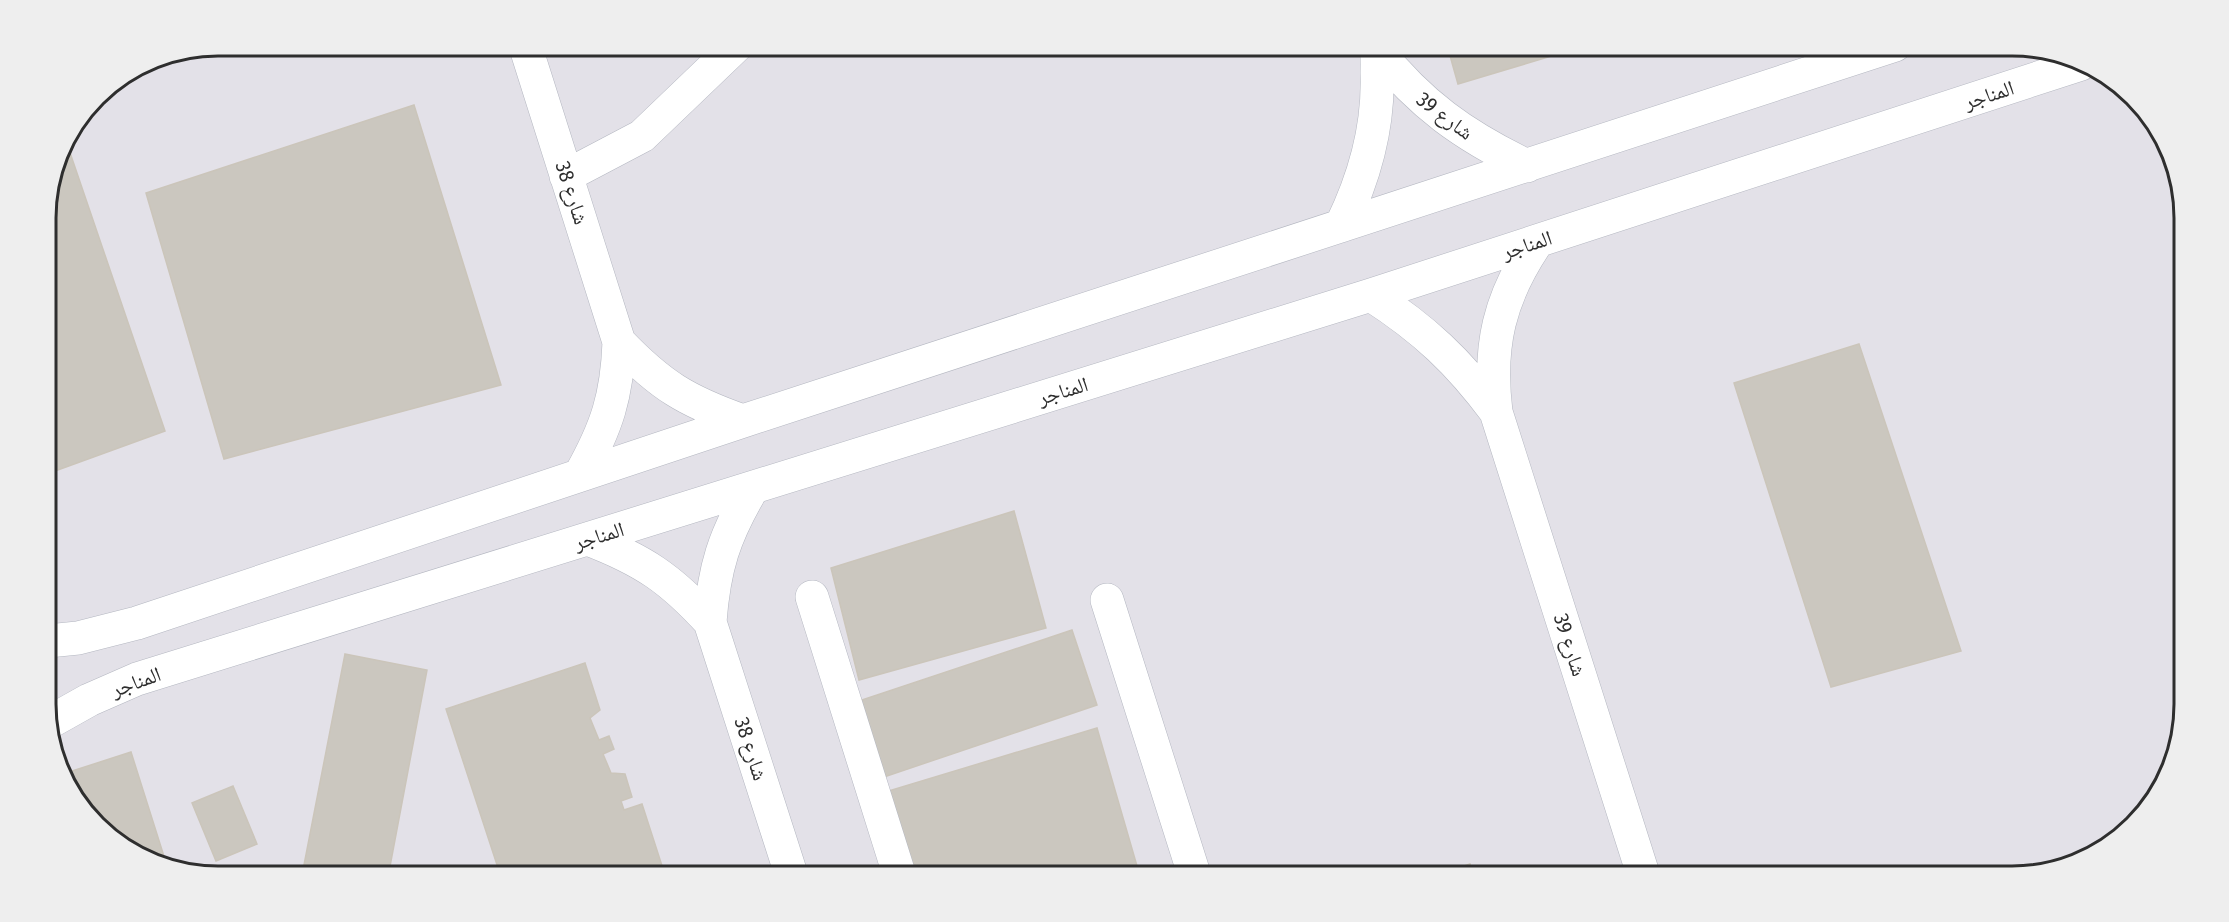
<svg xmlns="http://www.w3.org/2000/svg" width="2229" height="922" viewBox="0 0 2229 922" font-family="'Fira Sans Condensed','Noto Naskh Arabic',sans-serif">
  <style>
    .industrial { fill: #e3e1e8 }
    .building { fill: #cbc7bf; stroke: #cbc5ba; stroke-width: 1.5 }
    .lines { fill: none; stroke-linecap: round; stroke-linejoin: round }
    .minor-casing { stroke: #b4b7c1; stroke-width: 34 }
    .minor { stroke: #fff; stroke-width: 33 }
    .labels { text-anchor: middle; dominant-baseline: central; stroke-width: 6; stroke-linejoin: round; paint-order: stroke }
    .street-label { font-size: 21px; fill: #2e2e2e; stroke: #fff }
    .rim { fill: none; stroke: #2e2e2e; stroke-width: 3 }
  </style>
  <rect width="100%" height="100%" fill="#efe9e1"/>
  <path class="industrial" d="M218 45H2011L2067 54 2148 112 2182 195 2184 704 2175 760 2116 842 2022 877H218L162 868 88 818 48 738 45 206 63 141 104 88 152 58Z"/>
  <path class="building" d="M1447 45H1588L1458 84Z
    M414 105 501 385 224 459 146 193Z
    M65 138 165 431 47 474 45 206Z
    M1859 344 1961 651 1831 687 1734 383Z
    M1014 511 1046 628 859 680 831 568Z
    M1072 630 1097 705 875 780 850 704Z
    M345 654 427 670 388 877H364L304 865Z
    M585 663 600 710 590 718 599 740 609 736 614 749 603 754 611 773 625 774 632 797 621 801 624 810 642 804 665 875 660 877H501L446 709Z
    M1097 728 1137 866 1099 877H907L882 793Z
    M131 752 168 869 162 868 88 818 66 773Z
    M233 786 257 844 216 861 192 803Z
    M1470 864 1474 877H1431Z"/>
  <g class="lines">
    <g class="minor-casing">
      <path id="minor" d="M525 45 619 342C617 396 607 427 580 475
        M1376 49C1421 105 1463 135 1527 166
        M566 176 642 136 737 45
        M1341 226C1365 177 1379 127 1377 73 1377 64 1378 54 1375 45
        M1537 242C1499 298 1488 346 1496 412L1644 877
        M1371 295C1424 329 1459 362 1496 412
        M619 342C660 385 686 401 743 421
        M752 489C724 536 714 568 710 622L792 877
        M588 539C643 560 671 579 710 622
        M812 597 900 877
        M1107 600 1195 877
        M48 641 78 638 137 623 743 421 1895 45
        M48 723 89 700 137 679 1371 295 2081 64"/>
    </g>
    <use href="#minor" class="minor"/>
  </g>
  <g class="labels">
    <g class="street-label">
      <text transform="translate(1989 95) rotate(-18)">المناجر</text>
      <text transform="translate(1445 116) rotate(37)">شارع 39</text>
      <text transform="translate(572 193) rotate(72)">شارع 38</text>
      <text transform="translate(1527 245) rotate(-18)">المناجر</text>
      <text transform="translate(1063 391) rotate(-17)">المناجر</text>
      <text transform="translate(599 536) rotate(-17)">المناجر</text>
      <text transform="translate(1570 645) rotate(72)">شارع 39</text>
      <text transform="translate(136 682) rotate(-20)">المناجر</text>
      <text transform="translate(751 749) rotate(72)">شارع 38</text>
    </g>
  </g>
  <path d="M0 0H2229V922H0ZM218 56H2012A162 162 0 0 1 2174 218V704A162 162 0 0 1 2012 866H218A162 162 0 0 1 56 704V218A162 162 0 0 1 218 56Z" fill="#eee" fill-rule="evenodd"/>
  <path class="rim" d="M218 56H2012A162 162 0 0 1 2174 218V704A162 162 0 0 1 2012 866H218A162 162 0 0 1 56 704V218A162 162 0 0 1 218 56Z"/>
</svg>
